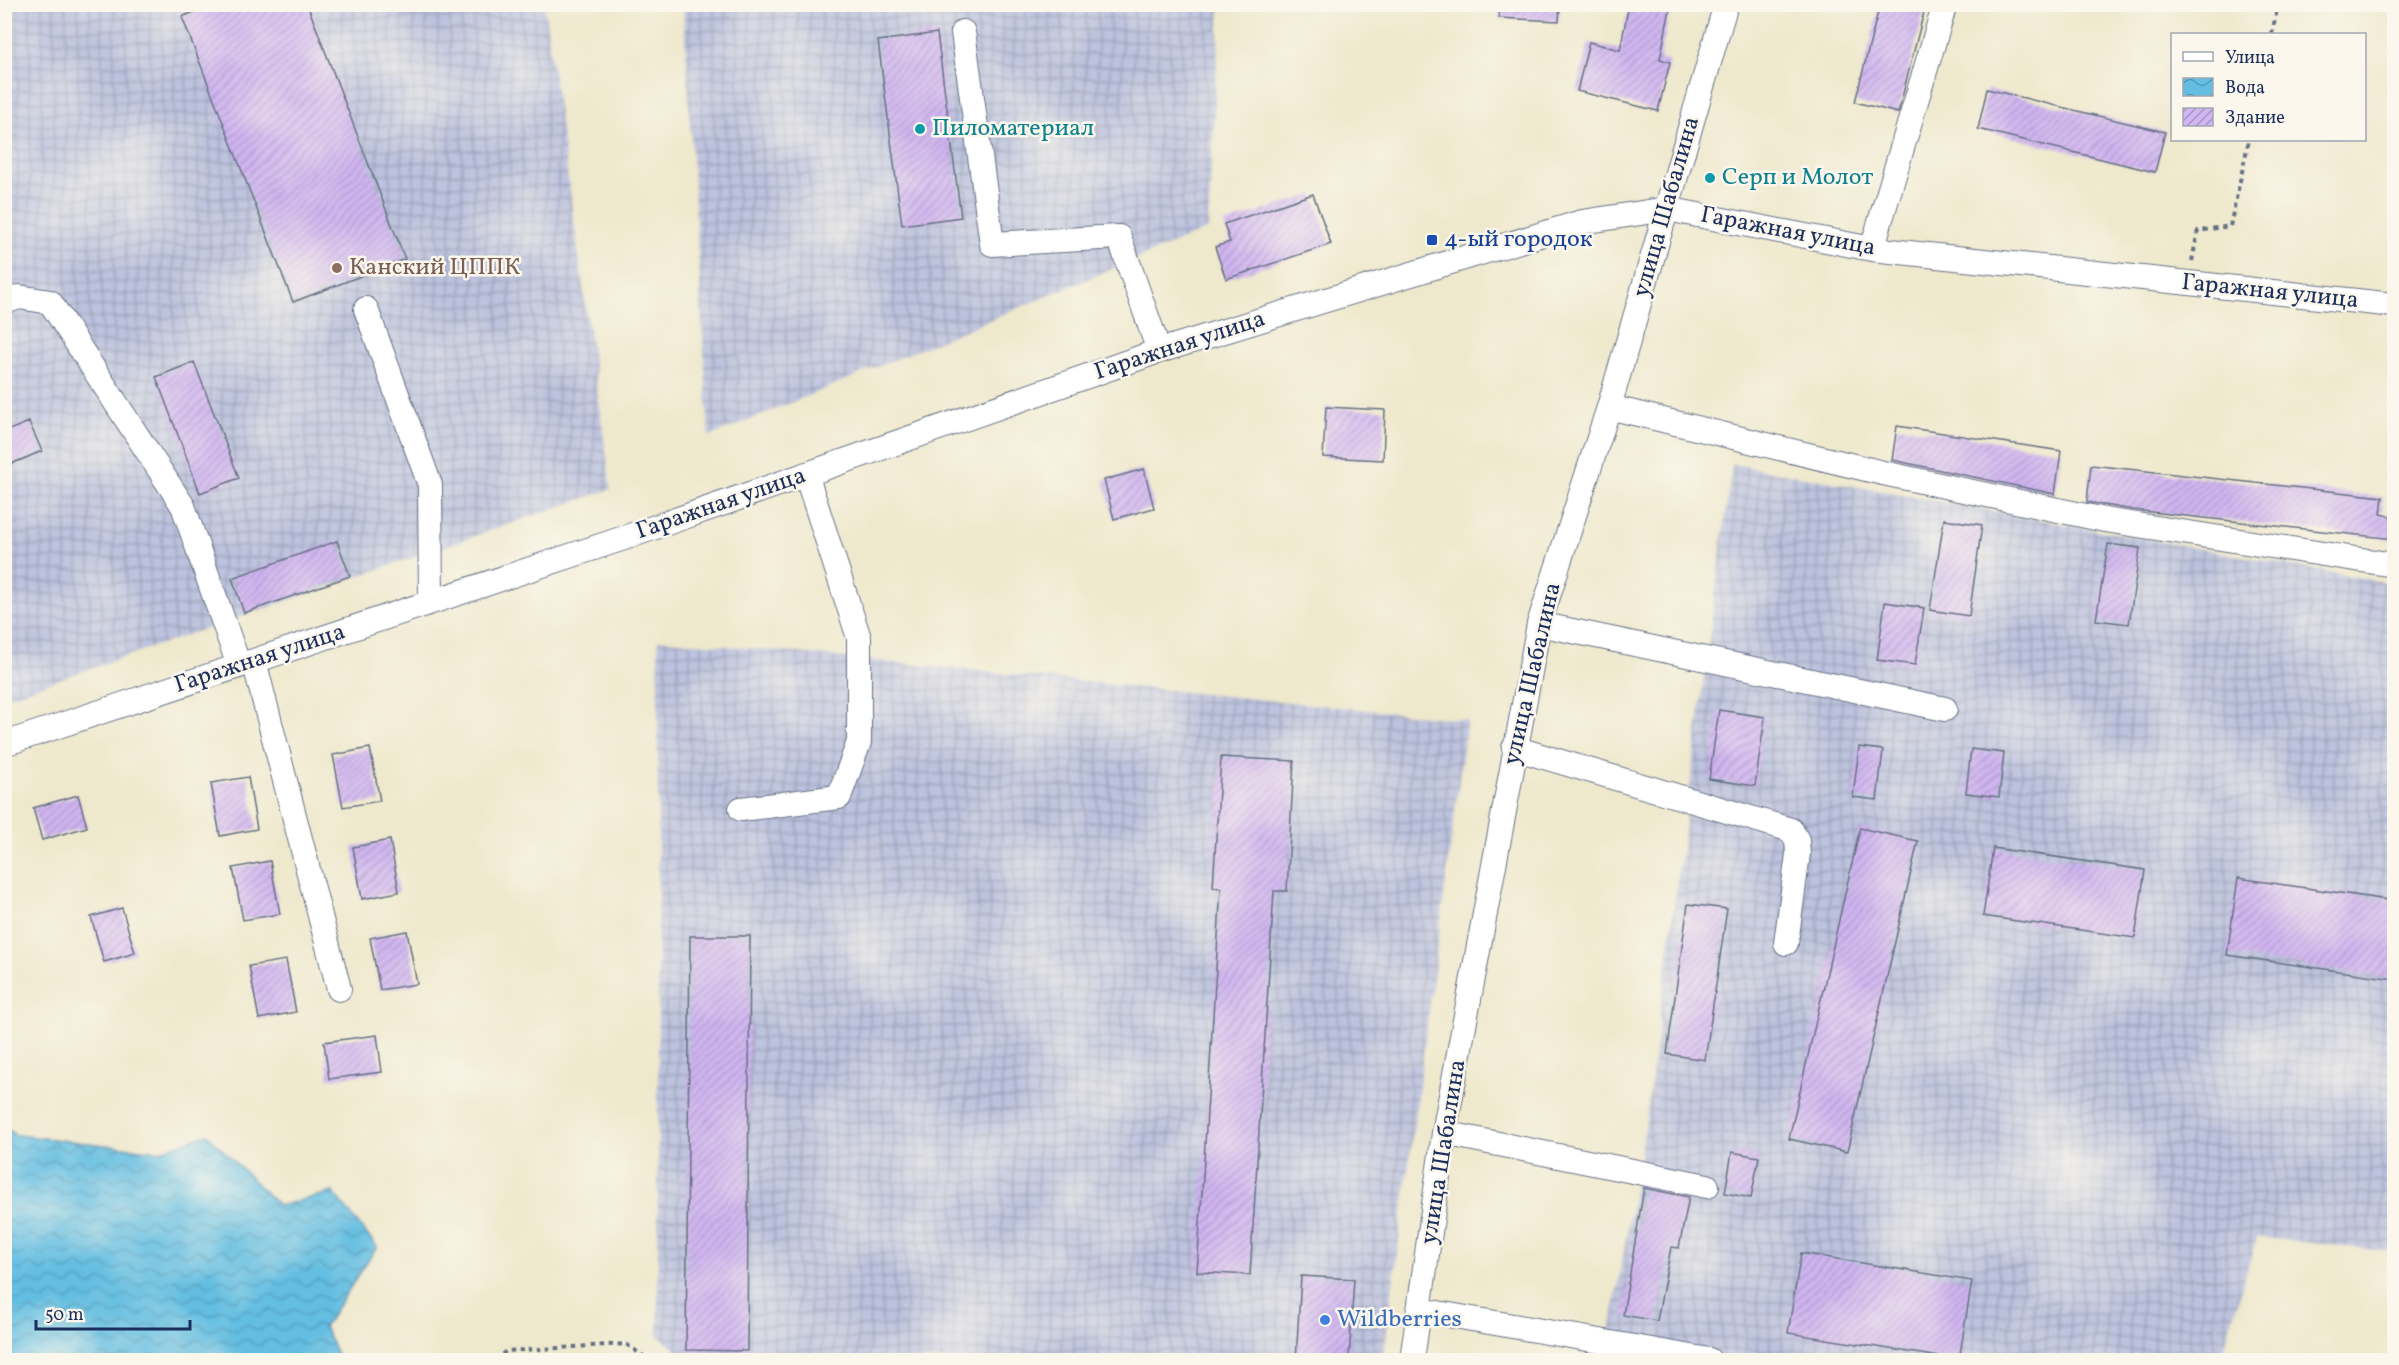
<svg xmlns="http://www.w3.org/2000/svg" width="2399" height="1365" viewBox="0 0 2399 1365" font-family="Vollkorn,serif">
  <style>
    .industrial { fill: url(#industrial-grid) }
    .water { fill: url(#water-waves); stroke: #3f76a0; stroke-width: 1.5 }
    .building { fill: url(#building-hatch) }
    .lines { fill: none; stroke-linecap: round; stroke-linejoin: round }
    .minor-casing { stroke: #657084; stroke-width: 26 }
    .path { stroke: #657084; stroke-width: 4; stroke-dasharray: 4.5 4.5; stroke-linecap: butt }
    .minor { stroke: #fff; stroke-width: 24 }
    .culture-dot { fill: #0f9aa8; stroke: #fbf7ec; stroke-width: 2 }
    .transit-dot { fill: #1a4fb4; stroke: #fbf7ec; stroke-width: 2 }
    .education-dot { fill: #8d6e63; stroke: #fbf7ec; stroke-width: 2 }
    .shop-dot { fill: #3f7fe0; stroke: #fbf7ec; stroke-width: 2 }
    .labels { text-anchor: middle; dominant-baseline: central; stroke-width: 5; stroke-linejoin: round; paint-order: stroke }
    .culture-label { font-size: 24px; fill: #0d838f; stroke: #fbf7ec; text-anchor: start }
    .street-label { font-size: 24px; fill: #1b2f5e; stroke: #fbf7ec }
    .transit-label { font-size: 24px; fill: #164399; stroke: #fbf7ec; text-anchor: start }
    .education-label { font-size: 24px; fill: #785e54; stroke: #fbf7ec; text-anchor: start }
    .shop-label { font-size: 24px; fill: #366cbe; stroke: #fbf7ec; text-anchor: start }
  </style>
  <defs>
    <pattern id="industrial-grid" width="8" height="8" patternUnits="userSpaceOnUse" patternTransform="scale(1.5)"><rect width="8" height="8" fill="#bdc3de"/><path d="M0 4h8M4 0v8" fill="none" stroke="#999fb7"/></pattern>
    <pattern id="water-waves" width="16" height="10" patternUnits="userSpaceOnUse" patternTransform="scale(1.5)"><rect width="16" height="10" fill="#63bee1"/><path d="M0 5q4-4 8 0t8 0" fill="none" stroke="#519bba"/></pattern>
    <pattern id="building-hatch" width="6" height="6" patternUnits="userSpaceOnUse" patternTransform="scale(1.5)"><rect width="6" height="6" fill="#d1b6f1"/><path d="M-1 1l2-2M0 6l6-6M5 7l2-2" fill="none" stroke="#a994c6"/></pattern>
  </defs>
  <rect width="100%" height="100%" fill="#fbf7ec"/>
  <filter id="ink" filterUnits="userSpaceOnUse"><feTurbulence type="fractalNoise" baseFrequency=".0167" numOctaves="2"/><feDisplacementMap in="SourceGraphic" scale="12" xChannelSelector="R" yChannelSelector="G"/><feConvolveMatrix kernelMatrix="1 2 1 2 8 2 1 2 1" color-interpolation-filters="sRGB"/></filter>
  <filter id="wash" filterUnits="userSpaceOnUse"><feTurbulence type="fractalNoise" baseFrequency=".008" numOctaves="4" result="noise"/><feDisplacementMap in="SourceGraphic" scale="24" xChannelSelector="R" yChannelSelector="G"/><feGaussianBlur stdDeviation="1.35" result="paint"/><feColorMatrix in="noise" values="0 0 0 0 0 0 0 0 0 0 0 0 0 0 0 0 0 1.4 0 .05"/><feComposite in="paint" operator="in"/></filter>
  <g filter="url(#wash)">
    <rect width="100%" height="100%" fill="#eee8cc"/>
    <path class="industrial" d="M4 5H544L611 489 5 698Z
      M683 5H1220L1208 229 709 437Z
      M1732 464 2394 584V1252L2257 1237 2220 1360H1605L1646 1121Z
      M658 639 1467 720 1383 1360H689L658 1336Z"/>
    <path class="water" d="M5 1128 16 1135 159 1151 207 1134 279 1206 333 1192 377 1247 324 1327 340 1360H5Z"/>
    <g id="blocks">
      <path class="building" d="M213 4H307L405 259 293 302 182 17Z
        M1500 4H1560L1559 21 1499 18Z
        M1629 4H1671L1660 59 1670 62 1658 111 1577 91 1589 42 1620 50Z
        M1880 4H1926L1898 113 1855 102Z
        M937 33 961 217 902 225 878 41Z
        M1987 89 2165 132 2155 172 1978 129Z
        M1313 194 1331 244 1226 279 1215 247 1230 242 1224 224Z
        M194 362 239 478 200 493 156 377Z
        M1326 407 1385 410 1383 460 1323 457Z
        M29 422 42 451 4 467V432Z
        M1897 426 2061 451 2055 494 1892 460Z
        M2091 465 2383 497 2381 514 2394 517V539L2133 510 2087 502Z
        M1144 469 1154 508 1114 519 1104 480Z
        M1944 519 1982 525 1969 616 1930 610Z
        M337 541 350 576 244 613 232 578Z
        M2108 544 2140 548 2129 624 2096 620Z
        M1885 602 1924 608 1915 665 1877 660Z
        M1719 710 1765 717 1755 786 1709 779Z
        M1859 747 1883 750 1877 800 1853 797Z
        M370 748 380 801 343 807 333 755Z
        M1971 749 2004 753 1999 797 1966 793Z
        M1221 757 1294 761 1287 891H1274L1250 1275 1197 1272 1221 888 1213 887Z
        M248 777 257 829 220 836 211 783Z
        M78 795 87 827 42 840 33 808Z
        M1860 828 1918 841 1847 1152 1789 1139Z
        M390 840 399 892 362 899 353 847Z
        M1993 848 2145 870 2135 938 1983 916Z
        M270 861 280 914 243 920 233 868Z
        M2238 878 2394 901V979L2227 955Z
        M1688 904 1727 909 1705 1060 1667 1054Z
        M122 908 135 953 104 962 91 917Z
        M407 931 417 984 380 990 370 938Z
        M690 936H750L747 1351 686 1350Z
        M286 960 296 1012 259 1019 249 966Z
        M377 1035 382 1072 329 1079 324 1042Z
        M1732 1152 1759 1157 1751 1198 1725 1193Z
        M1644 1188 1689 1197 1679 1248 1671 1247 1657 1321 1623 1315Z
        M1801 1253 1972 1281 1959 1360 1788 1333Z
        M1301 1276 1354 1279 1349 1360H1296Z"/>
    </g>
  </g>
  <g filter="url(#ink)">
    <use href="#blocks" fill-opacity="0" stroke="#657084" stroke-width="1.5"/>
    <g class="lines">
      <g class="minor-casing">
        <path id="minor" d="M963 32 992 244 1119 237 1159 351
          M1872 249 1945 4
          M4 302 19 297 50 302 183 506 239 666
          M366 309 430 485 431 602
          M1609 407 1883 473 2105 520 2394 565
          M1539 624 1945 709
          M254 661 339 989
          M4 744 624 538 1159 351 1582 222 1667 209 1872 249 2394 305
          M1514 748 1791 830 1797 840 1798 854 1786 943
          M741 809 839 797 859 742V638L806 474
          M1444 1133 1707 1186
          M1420 1310 1709 1360
          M1412 1360 1444 1133 1539 624 1609 407 1726 4"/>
      </g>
      <path class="path" d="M2272 34 2278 4
        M2192 261 2198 231 2230 226 2249 140
        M495 1360 506 1351 626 1344 649 1360"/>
      <use href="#minor" class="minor"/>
    </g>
  </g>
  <g class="culture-dot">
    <circle cx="920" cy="129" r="6"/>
    <circle cx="1710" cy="178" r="6"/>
  </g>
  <rect class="transit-dot" x="1426" y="234" width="12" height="12" rx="3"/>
  <circle class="education-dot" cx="337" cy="268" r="6"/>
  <circle class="shop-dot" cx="1325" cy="1320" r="6"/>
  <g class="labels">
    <g class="culture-label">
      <text x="932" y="129">Пиломатериал</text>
      <text x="1722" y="178">Серп и Молот</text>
    </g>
    <g class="street-label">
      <text transform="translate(1667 207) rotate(-74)">улица Шабалина</text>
      <text transform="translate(1788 232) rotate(11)">Гаражная улица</text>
      <text transform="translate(2270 292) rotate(6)">Гаражная улица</text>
      <text transform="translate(1180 346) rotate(-18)">Гаражная улица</text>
      <text transform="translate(721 504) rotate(-19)">Гаражная улица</text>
      <text transform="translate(260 659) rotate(-18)">Гаражная улица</text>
      <text transform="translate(1533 674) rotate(-77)">улица Шабалина</text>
      <text transform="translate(1444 1152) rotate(-81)">улица Шабалина</text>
    </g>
    <g class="transit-label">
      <text x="1444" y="240">4-ый городок</text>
    </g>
    <g class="education-label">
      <text x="349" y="268">Канский ЦППК</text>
    </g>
    <g class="shop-label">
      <text x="1337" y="1320">Wildberries</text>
    </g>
  </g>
  <rect width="2399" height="1365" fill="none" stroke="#fbf7ec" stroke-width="24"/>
  <rect x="2171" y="33" width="195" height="108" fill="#fbf7ec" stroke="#a1a7b3" stroke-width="1.5"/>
  <rect x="2183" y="52" width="30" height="9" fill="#ffffff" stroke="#a1a7b3" stroke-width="1.5"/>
  <text x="2225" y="63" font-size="18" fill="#1b2f5e">Улица</text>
  <rect x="2183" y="78" width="30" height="18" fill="url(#water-waves)" stroke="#a1a7b3" stroke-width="1.5"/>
  <text x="2225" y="93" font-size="18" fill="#1b2f5e">Вода</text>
  <rect x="2183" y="108" width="30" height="18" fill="url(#building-hatch)" stroke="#a1a7b3" stroke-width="1.5"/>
  <text x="2225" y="123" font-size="18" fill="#1b2f5e">Здание</text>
  <path d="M36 1320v9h154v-9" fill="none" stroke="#1b2f5e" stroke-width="3"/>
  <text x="45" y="1320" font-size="18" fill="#1b2f5e" stroke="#fbf7ec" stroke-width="4.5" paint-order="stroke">50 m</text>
</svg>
